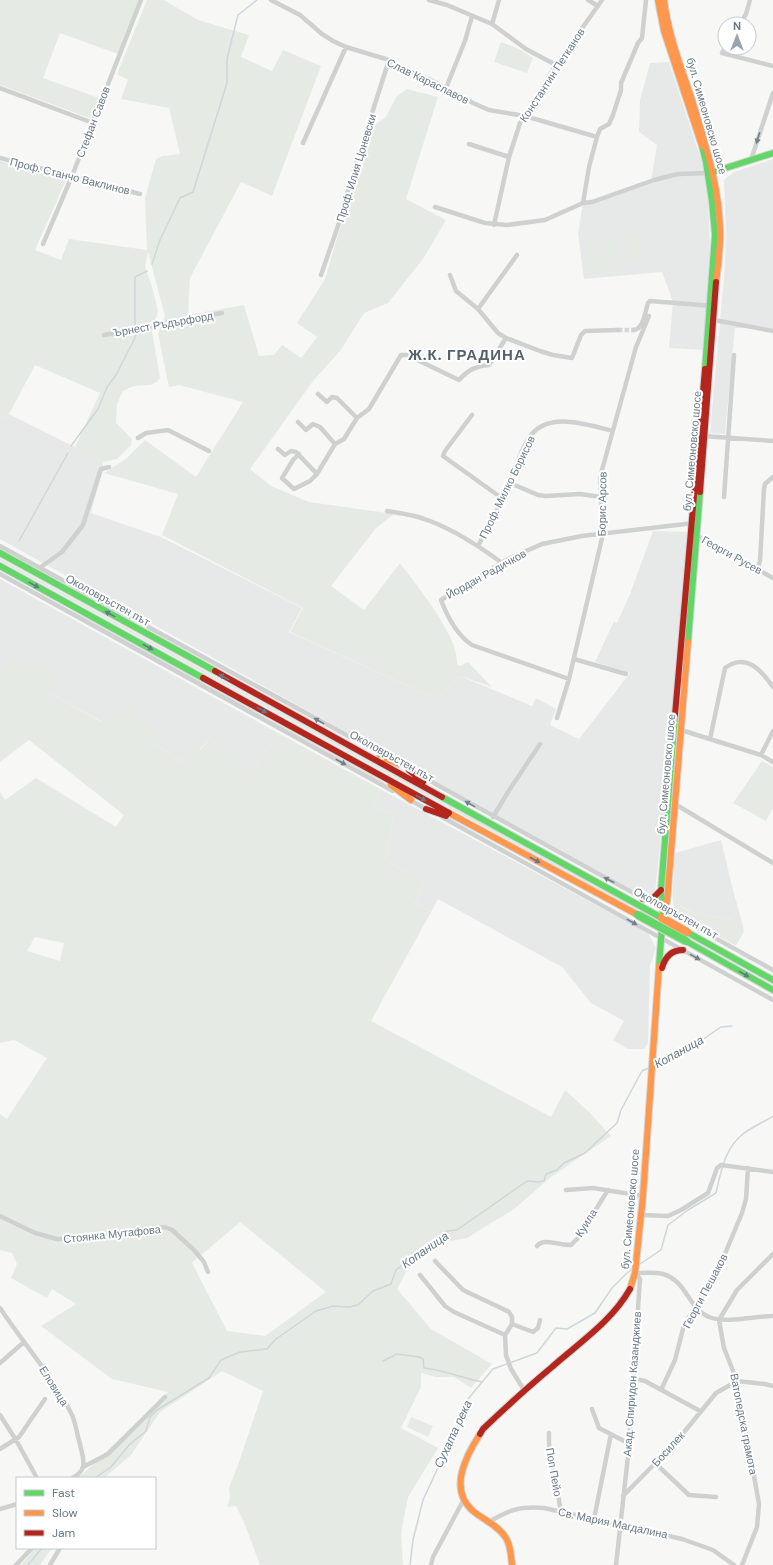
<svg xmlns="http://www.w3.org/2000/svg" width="773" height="1565" viewBox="0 0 773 1565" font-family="'DM Sans',sans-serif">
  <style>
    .built { fill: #e7e9e9 }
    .green { fill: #e6eae4; fill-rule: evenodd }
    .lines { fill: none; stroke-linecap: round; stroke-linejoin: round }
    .stream { stroke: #cfd6d9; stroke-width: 1.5 }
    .street-tunnel { stroke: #d3d7da; stroke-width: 4.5; stroke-dasharray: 4.5 2; stroke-linecap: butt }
    .fast-casing { stroke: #d4d5d6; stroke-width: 8 }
    .slow-casing { stroke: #d4d5d6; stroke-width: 8 }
    .jam-casing { stroke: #d4d5d6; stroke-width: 8 }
    .street { stroke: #cfd1d1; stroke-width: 4.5 }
    .fast { stroke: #63d668; stroke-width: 6 }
    .slow { stroke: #ff974d; stroke-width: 6 }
    .jam { stroke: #b3261e; stroke-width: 6 }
    .fast-bridge-casing { stroke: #d4d5d5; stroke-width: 10; stroke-linecap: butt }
    .slow-bridge-casing { stroke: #d4d5d5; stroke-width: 10; stroke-linecap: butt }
    .fast-bridge { stroke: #63d668; stroke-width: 8 }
    .slow-bridge { stroke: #ff974d; stroke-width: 8 }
    .oneway { fill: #71818e }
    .oneway2 { fill: #677886 }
    .labels { text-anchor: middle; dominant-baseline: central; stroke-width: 4; stroke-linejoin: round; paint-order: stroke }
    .street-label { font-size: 11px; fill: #677886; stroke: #fff }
    .water-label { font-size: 12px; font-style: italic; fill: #637882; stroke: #fff }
    .district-label { font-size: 15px; font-weight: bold; letter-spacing: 1px; fill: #55616c; stroke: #fff }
  </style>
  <rect width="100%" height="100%" fill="#f7f7f6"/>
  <path class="built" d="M669 62 703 165 708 192 710 256 703 350 669 348 673 302 662 272 584 279 578 234 583 203 651 181 657 145 639 132 640 100 650 63Z
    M773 159V331L759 328H735L725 434 710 433 725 264 726 235 724 180 734 172Z
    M9 414 75 447 103 462 102 472 91 513 161 537 302 608 289 632 430 696H439L460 676 532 706 536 698 556 709 550 725 579 739 630 673 595 662 614 621 617 623 630 594 653 531 687 532 671 741 655 893 650 896 642 897 0 539V420Z
    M0 579 278 733 251 774 210 738 199 750 195 746 180 762 167 751 147 741 158 729 119 715 102 722 47 691 57 670 0 671Z
    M380 789 648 933 656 948 650 966 648 1043 644 1049H628L613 1040 624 1021 591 1003 562 967 438 899 431 912 415 903 424 883 386 860 394 815 373 806Z
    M721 840 733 890 742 922 691 912 677 903 675 897 673 886 675 853Z"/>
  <path class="green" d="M0 0H140L118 54 60 33 43 78 99 98 92 119 0 85Z
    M147 0H164L198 20 249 35 241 57 272 71 283 50 321 66 272 196 241 182 190 278 188 315 244 305 259 356 274 355 282 345 301 358 317 337 297 323 325 279 358 168 372 127 386 117 396 97 407 89 438 97 406 199 446 220 423 259 388 303 364 313 340 351 313 381 250 469 271 486 309 502 394 514 376 528 331 586 364 610 400 563C417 586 459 636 457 664L460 666 468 662 492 687 460 676 439 696H430L290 632 303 608 162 535 178 494 104 473 127 458 145 440 196 477 243 402 179 385 169 387 158 334 165 316 148 252 145 267 152 287 158 311 152 331 160 378C154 387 145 385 135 386 131 387 127 389 123 391L117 404 116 423 132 439 131 445 117 459 103 462 75 447 100 393 35 365 9 414 0 420V161L66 180 35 250 61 260 69 239 147 250 145 198 156 159 163 156 180 154 169 108 121 99 128 80 117 74Z
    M501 42 519 49 533 58 527 73 494 62Z
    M638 234 644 260 630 263 624 236Z
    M615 239 620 266 592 270 587 243Z
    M0 558 638 909 637 911 0 561Z
    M71 611 91 620 372 774 392 788Z
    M9 657 58 670 47 691 101 722 119 715 128 706 159 729 147 741 167 751 180 762 195 746 200 750 210 738 251 774 278 733 380 789 373 806 394 815 386 860 424 883 415 903 431 912 371 1021 551 1117 565 1090 590 1113 611 1136 551 1177 514 1209 467 1238 444 1242 411 1263 397 1289 431 1329 492 1364 471 1388 454 1377H436L421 1373V1387L401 1428 438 1448 408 1497 401 1533 403 1565H260L244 1522 236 1506 227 1507 230 1498 229 1488 238 1465 263 1391 222 1371 160 1412 131 1455 104 1478H77L84 1473 168 1392 112 1379 41 1326 76 1304 52 1289 47 1298 11 1278 17 1264 12 1253 0 1250V1114L7 1119 47 1058 14 1040 0 1043V792L5 800 36 778 116 827 124 815 29 740 0 762V671ZM35 937 64 943 60 961 27 951ZM240 1222 326 1292 265 1336 227 1331 192 1263Z
    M762 761 773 767V808L766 821 733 803Z
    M673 886C675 901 677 905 691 912L742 922 744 932 736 945H734L678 914C671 905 673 897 673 886Z
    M411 1417 433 1426 428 1437 407 1427Z
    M35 1548H52L40 1565H21Z"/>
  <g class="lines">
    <path class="stream" d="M152 264 160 240 180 198 193 192 227 83V59L238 15 257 0
      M71 446 98 409 107 387 116 375 135 338V277L147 271
      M19 541 68 453
      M654 1065 693 1046 721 1027 732 1026
      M637 1266 661 1250 668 1225 688 1210 716 1193C721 1171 725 1148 743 1134 752 1127 764 1122 773 1116
      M383 1361 397 1354 419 1357 423 1359 424 1368C444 1370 462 1378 482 1382
      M95 1478 111 1467 129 1445 146 1431 150 1417 157 1410 209 1378 221 1360 240 1352 267 1349 276 1339 316 1311 333 1306 349 1307 358 1305 373 1291 391 1284 396 1270 447 1231 457 1230 527 1181 539 1182 544 1181 546 1174 557 1170 564 1163 585 1153 617 1123 621 1110 636 1082 642 1071 651 1067
      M28 1565 42 1548
      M410 1565 413 1540 423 1500 460 1420 468 1399 493 1369 537 1353 556 1328 567 1329 595 1313 612 1288 627 1273 634 1268"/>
    <path class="street-tunnel" d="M618 330H634"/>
    <g class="fast-casing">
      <path id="fast" d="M702 146 706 162 712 201 715 235 705 369
        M710 173 773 153
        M0 553 215 671
        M0 566 203 678
        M688 642 700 492
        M442 797 662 918
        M687 932 773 980
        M686 941 773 990
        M659 966 663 913 661 890 675 715"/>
    </g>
    <g class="slow-casing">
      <path id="slow" d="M658 0 664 31 702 146
        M664 0C668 34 681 67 692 100 705 143 721 191 720 237 720 252 718 267 716 282
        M380 757 399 764
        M391 785 411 800
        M449 813 638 915
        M663 910 667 902 688 642
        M630 1289 635 1273 643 1196 659 966
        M480 1434C466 1456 448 1489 473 1511 484 1520 499 1526 506 1538 511 1546 511 1556 512 1565"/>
    </g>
    <g class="jam-casing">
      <path id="jam" d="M700 492 716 282
        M215 671 442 797
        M203 678 449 813
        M675 715 705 369
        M409 770 423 782
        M426 809 446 816
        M643 899 653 898 661 890
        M662 968C665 957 671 950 683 950
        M480 1434 483 1429C505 1408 528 1387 552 1367 579 1343 612 1321 630 1289"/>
    </g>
    <path class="street" d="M271 0 300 15 322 34 333 41 346 47 389 60 392 64 429 79 473 103 489 110 525 116 597 137
      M429 0 447 5 492 24 526 49 556 65
      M588 0 598 6
      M492 24 499 0
      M740 24 746 14 750 0
      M725 47 722 53 773 66
      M0 88 93 123
      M446 88 465 41 472 16
      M303 143 346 47
      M469 144 509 157
      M0 158 140 194
      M751 160 773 93
      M583 203 589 167 597 137 600 129 609 124 613 115 621 90V83L638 43 642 38 646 0
      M435 207 485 223 507 225 545 220 583 203 592 202 654 180 678 174 708 173
      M494 225 509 157 520 123 556 65 602 0
      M43 244 72 176 141 0
      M321 275 339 223 351 179 389 60
      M450 275 456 291 478 309 498 333 506 338 540 351 553 355 572 358 581 335 585 331 618 330
      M478 309 517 255
      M714 320 773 331
      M634 330C644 328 645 312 648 303L650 301 714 306
      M104 335 222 313
      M318 394 327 402 332 397 337 398 357 418
      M472 415 445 451 443 456 503 499
      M298 422 306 430 313 424 320 427 335 444
      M704 436 773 441
      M138 438 146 433 168 430 209 451
      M278 449 285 455 291 451 296 452 317 474
      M299 454 293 460 282 478 294 489 310 481 317 474 335 444 344 439 357 418 369 409 401 355H407L459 380C468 370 476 366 489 365L506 338
      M510 483 538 495 546 496 580 494 601 497
      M724 497 734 355
      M387 511C401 513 416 515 430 521 456 531 479 546 502 563
      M694 534 773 578
      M0 546 383 755
      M478 546C489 525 501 504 510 482 516 467 520 451 529 438 546 411 585 424 609 430
      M41 567 62 552 83 525 101 469 109 467
      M757 569 760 561 764 489 765 484 773 477
      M0 574 393 791
      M574 659 626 674
      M569 679 472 645C457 635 447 616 441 600L508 559 542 544 582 536 694 523
      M557 718 569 679 603 534 600 480 602 470 636 347 649 316
      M681 730 761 755 773 762
      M710 739 725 668C746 652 762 671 773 687
      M761 755 773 731
      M421 776 773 970
      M410 800 428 810
      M675 804 773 863
      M442 817 773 1000
      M493 817 508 792 540 744
      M566 1190 593 1188 643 1196
      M641 1215 668 1216 681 1210 708 1193 717 1168 721 1165 773 1172
      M0 1216 35 1233 57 1239 98 1237 143 1229 165 1227 172 1230 194 1250 204 1262 208 1272
      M537 1246C544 1237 561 1246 571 1245L578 1238 608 1190
      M435 1261 463 1290 503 1309 509 1312 512 1317V1324L505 1335 506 1355 511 1369 524 1390
      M635 1273C644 1273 655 1272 663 1274 687 1281 688 1308 709 1317 727 1324 754 1316 773 1316
      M420 1275 445 1306 454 1312 505 1335
      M0 1308C23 1343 53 1376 72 1415 76 1424 77 1435 80 1444 83 1459 89 1470 72 1478
      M512 1324 533 1332 538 1328 540 1320
      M0 1363 24 1342
      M632 1378 645 1381 700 1411
      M661 1390 675 1360 684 1325 717 1273 742 1213 746 1199 748 1168
      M592 1409 599 1428 628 1443
      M0 1415 16 1440 37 1478
      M549 1433V1444L561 1512
      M0 1449 19 1437 45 1399
      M655 1463 689 1495 716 1497
      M83 1467 108 1454 165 1397
      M623 1496 676 1442 716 1393 737 1381 765 1384 773 1386
      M0 1509 17 1504
      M594 1519 611 1434
      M487 1523C509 1510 519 1506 544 1508L682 1539 713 1550 734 1565
      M16 1565 32 1548
      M50 1565 60 1548
      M431 1565 433 1557 464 1499
      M616 1565 628 1456 640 1279 635 1273
      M742 1565 757 1527 759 1504 737 1381 724 1348 719 1320 737 1290 773 1254"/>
    <use href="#fast" class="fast"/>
    <use href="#slow" class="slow"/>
    <use href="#jam" class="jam"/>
    <g class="fast-bridge-casing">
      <path id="fast-bridge" d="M638 915 686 941"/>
    </g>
    <g class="slow-bridge-casing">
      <path id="slow-bridge" d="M662 918 687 932"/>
    </g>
    <use href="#fast-bridge" class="fast-bridge"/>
    <use href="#slow-bridge" class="slow-bridge"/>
  </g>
  <defs><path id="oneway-solid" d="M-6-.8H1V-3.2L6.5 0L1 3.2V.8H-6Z"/></defs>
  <g class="oneway">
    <use href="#oneway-solid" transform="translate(758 138) rotate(107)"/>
    <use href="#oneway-solid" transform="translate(319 721) rotate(-151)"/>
    <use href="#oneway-solid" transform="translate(341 762) rotate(29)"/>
    <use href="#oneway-solid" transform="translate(470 804) rotate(-151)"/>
    <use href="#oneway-solid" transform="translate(609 880) rotate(-152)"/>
    <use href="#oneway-solid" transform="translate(632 922) rotate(29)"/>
    <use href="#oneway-solid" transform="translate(695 957) rotate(29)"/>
  </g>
  <g class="oneway2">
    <use href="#oneway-solid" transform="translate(34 585) rotate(29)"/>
    <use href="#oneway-solid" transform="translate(110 614) rotate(-151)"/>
    <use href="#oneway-solid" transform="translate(148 647) rotate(29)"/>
    <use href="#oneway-solid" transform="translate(224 677) rotate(-151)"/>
    <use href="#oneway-solid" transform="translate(262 710) rotate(29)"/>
    <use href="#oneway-solid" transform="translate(421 798) rotate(29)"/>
    <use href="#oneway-solid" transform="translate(535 860) rotate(28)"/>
    <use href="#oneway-solid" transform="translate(744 974) rotate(29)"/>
  </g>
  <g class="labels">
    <g class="street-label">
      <text transform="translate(552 75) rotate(-57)">Константин Петканов</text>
      <text transform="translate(428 81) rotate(26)">Слав Караславов</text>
      <text transform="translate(707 116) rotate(74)">бул. Симеоновско шосе</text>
      <text transform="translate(93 122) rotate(-69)">Стефан Савов</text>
      <text transform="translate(356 168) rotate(-73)">Проф. Илия Цоневски</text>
      <text transform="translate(70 176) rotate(14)">Проф. Станчо Ваклинов</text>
      <text transform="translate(163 324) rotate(-10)">Ърнест Ръдърфорд</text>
      <text transform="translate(692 451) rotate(-85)">бул. Симеоновско шосе</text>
      <text transform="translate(507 487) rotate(-64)">Проф. Милко Борисов</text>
      <text transform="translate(602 504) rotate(-89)">Борис Арсов</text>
      <text transform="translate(732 555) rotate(29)">Георги Русев</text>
      <text transform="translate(486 574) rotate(-29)">Йордан Радичков</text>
      <text transform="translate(108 600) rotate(29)">Околовръстен път</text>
      <text transform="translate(392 756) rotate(29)">Околовръстен път</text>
      <text transform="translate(666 774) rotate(-85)">бул. Симеоновско шосе</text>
      <text transform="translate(676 913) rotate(29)">Околовръстен път</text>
      <text transform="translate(630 1209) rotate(-85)">бул. Симеоновско шосе</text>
      <text transform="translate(586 1223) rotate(-58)">Куила</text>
      <text transform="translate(112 1234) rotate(-6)">Стоянка Мутафова</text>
      <text transform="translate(705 1291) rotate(-62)">Георги Пешаков</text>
      <text transform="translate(632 1384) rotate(-86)">Акад. Спиридон Казанджиев</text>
      <text transform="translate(54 1386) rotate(58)">Еловица</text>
      <text transform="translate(744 1424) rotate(79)">Ватопедска грамота</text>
      <text transform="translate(668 1449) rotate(-48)">Босилек</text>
      <text transform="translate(554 1472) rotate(80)">Поп Пейо</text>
      <text transform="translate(613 1523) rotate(12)">Св. Мария Магдалина</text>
    </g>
    <g class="water-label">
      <text transform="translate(679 1052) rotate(-29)">Копаница</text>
      <text transform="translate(425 1250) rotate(-35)">Копаница</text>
      <text transform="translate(453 1434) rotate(-65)">Сухата река</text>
    </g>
    <g class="district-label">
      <text x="467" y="355">Ж.К. ГРАДИНА</text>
    </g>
  </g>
  <rect x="16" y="1477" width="140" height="72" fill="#ffffff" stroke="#c2c9cf"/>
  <rect x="24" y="1490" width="20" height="6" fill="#63d668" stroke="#c2c9cf"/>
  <text x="52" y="1497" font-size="12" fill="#677886">Fast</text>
  <rect x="24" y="1510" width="20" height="6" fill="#ff974d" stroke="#c2c9cf"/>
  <text x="52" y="1517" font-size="12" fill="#677886">Slow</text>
  <rect x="24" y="1530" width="20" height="6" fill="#b3261e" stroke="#c2c9cf"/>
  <text x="52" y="1537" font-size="12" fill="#677886">Jam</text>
  <g transform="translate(737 36)"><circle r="19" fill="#ffffff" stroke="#c2c9cf"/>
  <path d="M0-3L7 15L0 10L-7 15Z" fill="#99a4ad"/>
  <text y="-6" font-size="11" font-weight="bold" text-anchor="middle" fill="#677886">N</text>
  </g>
</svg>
